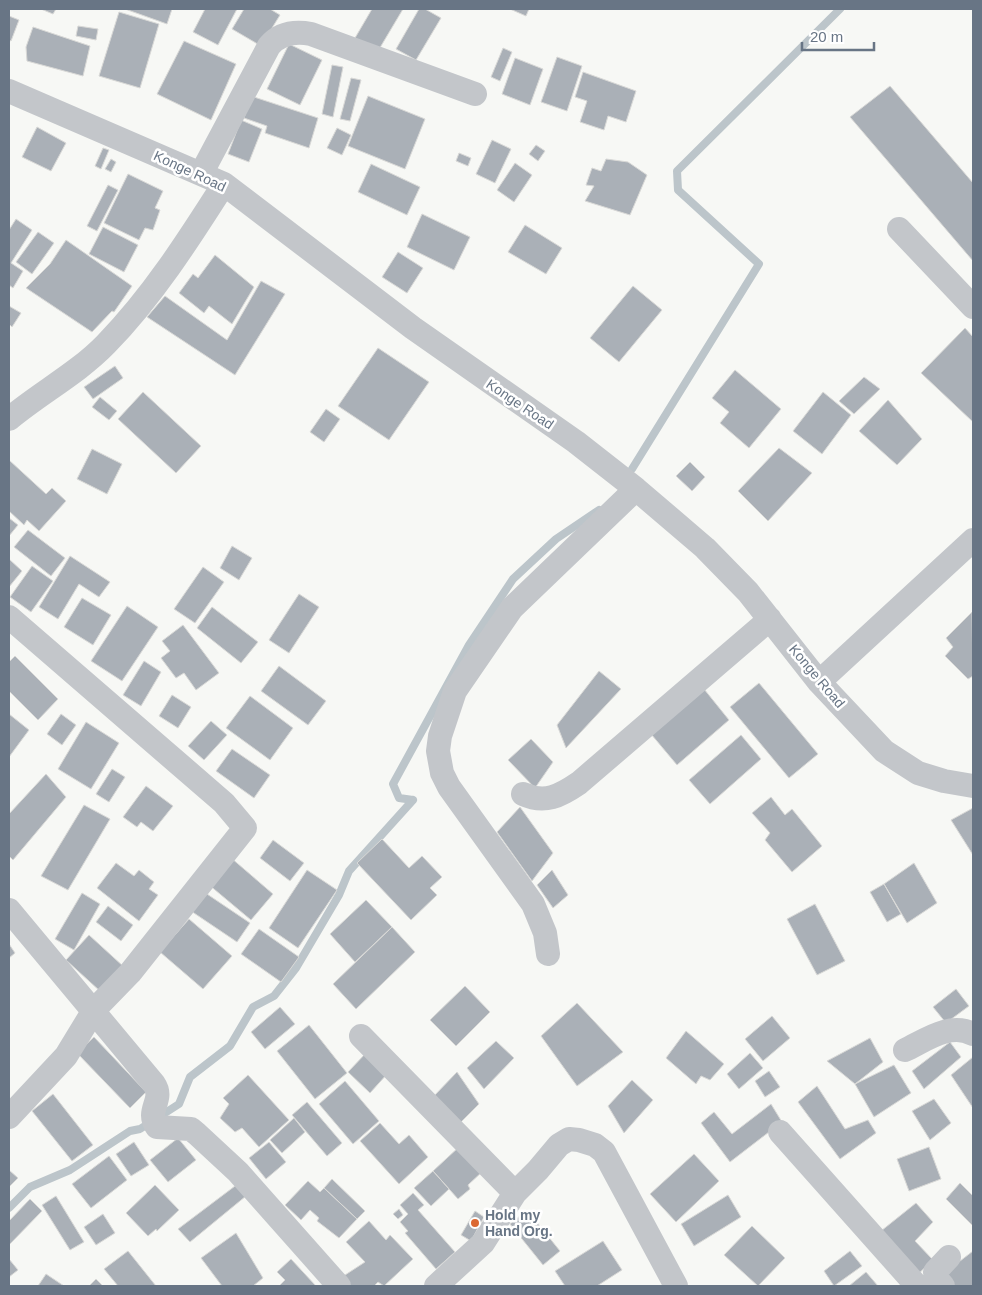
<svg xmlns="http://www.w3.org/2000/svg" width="982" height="1295" viewBox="0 0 982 1295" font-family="Helvetica,sans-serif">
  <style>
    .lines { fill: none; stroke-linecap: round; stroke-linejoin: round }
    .stream { stroke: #bcc5ca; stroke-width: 8 }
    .building { fill: #aab0b7; stroke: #d9d9d7 }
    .minor { stroke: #c3c6ca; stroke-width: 24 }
    .poi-dot { fill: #db6832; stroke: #fff; stroke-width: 2 }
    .labels { text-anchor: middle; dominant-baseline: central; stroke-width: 5; stroke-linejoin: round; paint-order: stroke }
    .street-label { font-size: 14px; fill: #687585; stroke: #fff }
    .poi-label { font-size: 14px; font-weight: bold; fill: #687585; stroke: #fff; text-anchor: start }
  </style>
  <rect width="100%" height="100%" fill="#f7f8f5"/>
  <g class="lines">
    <path class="stream" d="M632 469 759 264 678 190 677 171 840 9
      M413 800 399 798 393 784 469 645 513 579 556 539 599 510
      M9 1208 30 1187 70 1170 130 1131 140 1129 179 1104 190 1077 230 1046 253 1007 274 996 296 968 339 895 349 871 413 800"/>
  </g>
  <path class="building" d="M41 9H56L53 14Z
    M125 9H172L167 24Z
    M205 9H237L218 45 193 32Z
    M244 9H270L280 15 261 46 232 29Z
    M372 9H403L378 51 355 38Z
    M419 9H425L441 18 416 60 396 49Z
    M510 9H529L526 16Z
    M119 12 159 24 140 88 99 76Z
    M9 16 19 20 11 41 9 40Z
    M78 26 98 29 96 40 76 36Z
    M33 27 90 46 83 76 27 61 26 47Z
    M184 41 236 64 211 120 157 94Z
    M289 44 322 60 300 105 267 89Z
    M503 48 512 52 500 81 491 77Z
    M557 57 582 66 567 111 541 102Z
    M515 58 543 69 530 105 502 94Z
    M332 65 343 67 333 117 322 114Z
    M583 72 636 91 626 122 608 116 604 130 580 122 587 101 575 97Z
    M351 78 361 80 350 121 340 119Z
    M890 86 973 183V261L850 117Z
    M251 96 318 118 309 148 265 133 267 126 244 118Z
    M368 96 425 119 405 169 348 146Z
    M241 120 262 129 249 162 228 154Z
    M37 127 66 143 51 171 22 157Z
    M337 128 351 135 342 155 327 148Z
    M492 140 511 149 495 183 476 174Z
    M536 145 545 151 538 161 529 154Z
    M103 148 109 150 101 169 95 166Z
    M459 153 471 158 468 166 456 161Z
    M111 159 116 162 111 172 105 169Z
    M606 159 628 162 647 175 630 215 585 201 594 186 586 185 592 168 601 171Z
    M515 163 532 175 514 202 497 190Z
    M371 164 420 187 407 215 358 192Z
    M128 174 163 191 155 208 160 210 153 230 145 228 139 240 104 223Z
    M108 185 118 190 97 231 87 226Z
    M422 214 470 237 454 270 407 247Z
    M16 219 32 230 11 263 23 271 13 288 9 285V230Z
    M525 225 562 248 546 274 508 252Z
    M103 227 138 245 124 272 89 254Z
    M38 232 54 243 32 274 16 262Z
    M66 240 132 286 114 312 112 311 92 332 26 288 50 264Z
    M398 252 423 268 407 293 382 277Z
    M215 255 254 287 232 324 209 306 204 313 179 293 193 274 198 278Z
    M261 281 285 294 235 375 147 317 165 296 227 340Z
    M633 286 662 310 619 362 590 338Z
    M9 306 21 313 12 327 9 324Z
    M965 328 973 337V422L921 373Z
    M378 348 429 382 389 440 338 406Z
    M115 366 123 378 93 399 84 387Z
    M735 370 781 409 749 448 720 423 729 412 712 398Z
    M864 377 880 389 854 414 839 401Z
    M143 392 201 446 176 473 118 419Z
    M823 392 851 415 822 454 793 431Z
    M100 397 117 411 109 420 92 407Z
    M888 400 922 439 897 465 859 431Z
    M326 409 340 419 324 442 310 432Z
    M779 448 812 473 768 521 738 491Z
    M92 449 122 464 107 494 77 479Z
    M9 460 46 494 52 488 66 501 39 531 27 520 24 525 9 511Z
    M690 462 705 477 692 491 676 476Z
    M9 518 18 525 9 536Z
    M28 530 65 558 51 576 14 547Z
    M232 546 252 558 239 580 220 568Z
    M70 556 110 582 99 597 79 584 58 619 39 607Z
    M9 559 22 571 9 587Z
    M32 566 53 581 31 612 10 597Z
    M203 567 224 582 195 623 174 609Z
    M299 594 319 607 289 653 269 640Z
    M82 598 111 615 93 645 64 627Z
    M127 606 158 627 122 681 91 661Z
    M212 607 258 642 241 663 197 628Z
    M972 612 973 676 968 679 945 656 953 647 946 638Z
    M183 625 219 673 196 690 184 673 176 678 161 658 170 651 162 641Z
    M15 656 58 699 38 720 9 691V662Z
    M144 661 161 672 141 706 123 695Z
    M279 666 326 701 308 725 261 691Z
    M599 671 621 689 566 748 557 725Z
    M759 683 818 754 789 778 730 707Z
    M704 689 729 720 677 765 651 734Z
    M172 695 191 707 178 728 159 716Z
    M250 696 293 728 270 760 226 728Z
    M9 714 29 730 9 757Z
    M61 714 76 725 62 745 47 734Z
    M211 721 227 735 204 760 188 746Z
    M86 722 119 743 91 789 58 769Z
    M741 735 761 759 710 804 689 780Z
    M531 739 553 762 535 788 508 760Z
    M232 749 270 775 254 798 216 771Z
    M112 769 125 777 109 802 96 794Z
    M46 774 66 797 13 860 9 856V814Z
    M146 786 173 806 153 831 141 822 137 827 123 817Z
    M771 797 785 815 792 809 822 846 792 872 765 840 770 833 752 813Z
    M84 805 110 819 68 890 41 876Z
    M520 807 553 853 532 881 497 832Z
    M973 808V855L951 820Z
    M382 839 409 868 422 856 442 877 430 888 437 895 411 920 357 863Z
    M273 840 304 863 290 881 260 858Z
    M230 857 273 894 251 920 208 884Z
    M116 863 134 876 139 870 154 882 149 889 158 895 139 921 97 888Z
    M914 863 937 903 907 923 884 884Z
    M307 870 337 890 298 948 269 928Z
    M552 870 568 895 553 908 537 885Z
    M884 884 901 914 887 922 870 892Z
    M204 892 250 923 237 942 191 911Z
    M82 893 100 904 74 950 55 939Z
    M366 900 392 927 355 962 330 934Z
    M815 904 845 961 817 975 787 919Z
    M108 906 133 925 121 941 96 922Z
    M189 919 232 956 203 989 160 952Z
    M392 927 415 952 356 1009 333 984Z
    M259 929 299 957 281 982 241 954Z
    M89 935 124 967 101 992 66 960Z
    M9 944 15 953 9 958Z
    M465 986 490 1012 456 1046 430 1020Z
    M956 989 969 1006 946 1023 933 1007Z
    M577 1003 623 1052 577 1086 541 1036Z
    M280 1007 295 1024 265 1049 251 1032Z
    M772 1016 790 1038 763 1061 745 1039Z
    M309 1025 347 1073 315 1099 277 1051Z
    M686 1031 724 1064 710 1080 701 1076 696 1084 666 1058Z
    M94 1037 146 1092 130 1108 77 1053Z
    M870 1038 883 1062 855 1084 827 1061Z
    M496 1041 514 1058 484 1089 467 1068Z
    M950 1042 961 1057 924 1089 912 1071Z
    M366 1053 388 1073 370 1093 348 1072Z
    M750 1053 763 1068 739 1089 727 1074Z
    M973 1057V1108L951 1075Z
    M894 1065 911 1093 874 1117 855 1084Z
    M769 1071 780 1087 765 1097 755 1081Z
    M457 1072 479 1104 460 1123 433 1097Z
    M248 1075 289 1120 259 1147 242 1128 235 1132 220 1118 229 1104 223 1098Z
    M632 1080 653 1100 624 1133 608 1106Z
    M345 1081 379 1121 353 1144 319 1104Z
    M817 1086 845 1129 868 1120 876 1133 840 1159 798 1102Z
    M53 1094 93 1145 72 1161 32 1111Z
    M934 1099 951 1123 930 1140 912 1111Z
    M307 1102 342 1143 327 1156 292 1115Z
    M771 1104 782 1122 730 1162 701 1123 714 1112 732 1134Z
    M294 1118 305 1132 282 1153 270 1140Z
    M380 1123 399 1144 409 1135 428 1157 399 1184 360 1141Z
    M178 1138 196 1160 168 1182 150 1160Z
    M134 1142 149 1165 131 1176 116 1154Z
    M269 1142 286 1162 266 1179 249 1158Z
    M460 1146 483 1171 468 1185 470 1189 458 1199 433 1171Z
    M929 1147 941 1179 909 1191 897 1159Z
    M694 1154 719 1181 676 1222 650 1194Z
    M109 1156 127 1180 91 1208 72 1184Z
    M9 1170 18 1178 9 1187Z
    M433 1171 449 1189 431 1206 414 1188Z
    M332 1179 365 1211 357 1219 324 1188Z
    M308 1181 320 1192 324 1188 357 1219 339 1238 317 1221 319 1218 310 1210 301 1220 285 1205Z
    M239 1183 246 1196 190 1242 178 1229Z
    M960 1183 973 1196V1226L946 1199Z
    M155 1185 179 1210 157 1231 156 1229 148 1236 126 1213Z
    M413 1193 424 1205 418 1210 455 1252 436 1269 405 1233 408 1231 400 1222 408 1214 400 1205Z
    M728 1195 741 1217 694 1246 681 1224Z
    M56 1196 84 1242 70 1250 42 1205Z
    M30 1199 42 1211 9 1245V1221Z
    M916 1203 933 1222 915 1241 933 1260 915 1277 881 1231Z
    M399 1209 403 1215 398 1219 393 1214Z
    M527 1210 560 1251 543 1265 510 1224Z
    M475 1211 484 1217 471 1241 461 1235Z
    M103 1214 115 1233 96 1245 84 1227Z
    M369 1221 386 1240 390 1235 413 1259 384 1286 378 1282 374 1286H351L342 1277 365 1262 346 1242Z
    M752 1226 785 1258 758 1286 724 1255Z
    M236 1233 263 1278 253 1286H222L201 1258Z
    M603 1241 622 1270 597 1286H565L555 1271Z
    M128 1251 156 1286H118L104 1269Z
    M850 1251 862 1266 834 1286 824 1271Z
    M973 1251V1286H950L942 1275Z
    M9 1259 18 1270 9 1277Z
    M291 1259 316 1286H279L285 1280 277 1272Z
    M866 1272 878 1286H849Z
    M46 1274 64 1286H38Z
    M96 1279 103 1286H89Z"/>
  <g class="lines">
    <path class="minor" d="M9 91 224 184 413 328 576 442 636 489 705 548 748 592 819 682 884 751 918 773 944 781 973 786
      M201 174 269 46C280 33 295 31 311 34L475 94
      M899 229 973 307
      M9 419C40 393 78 373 106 344 152 297 189 239 224 184
      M9 617 224 803 245 828 130 973 94 1010 66 1056 9 1117
      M819 682 973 540
      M523 794C545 804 560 796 579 783L770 619
      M9 910 154 1084C165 1100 145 1110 157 1127L191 1129 197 1134 238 1172 339 1286
      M548 954 545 933 533 904 449 787 442 773 438 751 440 736 455 691 512 608 636 489
      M361 1036 515 1193
      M905 1050C926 1040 950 1022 973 1034
      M780 1132 917 1286
      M436 1286 483 1243 515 1193 538 1170 559 1145 569 1139 579 1140 595 1145 604 1152 676 1286
      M943 1286 937 1279 935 1272 949 1257"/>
  </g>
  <circle class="poi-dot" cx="475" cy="1223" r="5"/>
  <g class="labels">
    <g class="street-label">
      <text transform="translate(190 171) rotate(25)">Konge Road</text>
      <text transform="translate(520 404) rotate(34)">Konge Road</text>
      <text transform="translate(817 676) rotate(50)">Konge Road</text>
    </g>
    <g class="poi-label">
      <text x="485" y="1215">Hold my<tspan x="485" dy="16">Hand Org.</tspan></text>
    </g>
  </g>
  <rect width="982" height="1295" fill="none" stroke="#687585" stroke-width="20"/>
  <path d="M802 42v8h72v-8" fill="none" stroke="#687585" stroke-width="2.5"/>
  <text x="810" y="42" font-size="15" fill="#687585" stroke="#ffffff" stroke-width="4" paint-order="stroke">20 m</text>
</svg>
